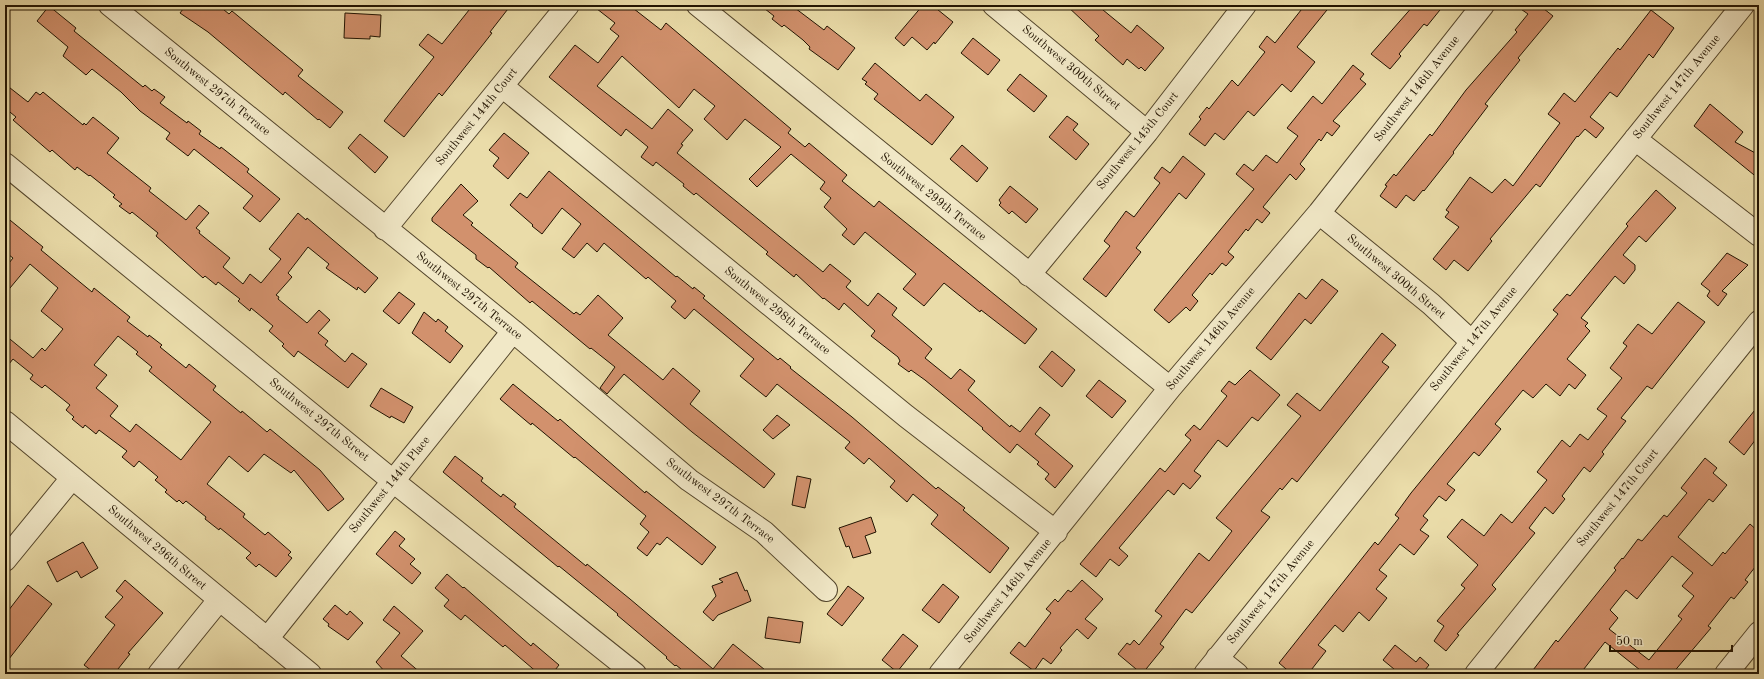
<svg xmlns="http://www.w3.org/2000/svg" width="1764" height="679" viewBox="0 0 1764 679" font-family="'Old Standard TT',serif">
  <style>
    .building { fill: #d2916d; stroke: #211301; fill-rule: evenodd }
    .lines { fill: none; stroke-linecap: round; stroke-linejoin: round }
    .minor-casing { stroke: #53452b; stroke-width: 24 }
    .minor { stroke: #f1e8c7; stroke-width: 22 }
    .labels { text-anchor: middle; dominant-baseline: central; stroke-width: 3.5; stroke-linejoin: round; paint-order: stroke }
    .street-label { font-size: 12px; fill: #211301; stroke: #f1e8c7 }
  </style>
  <rect width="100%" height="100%" fill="#eadca9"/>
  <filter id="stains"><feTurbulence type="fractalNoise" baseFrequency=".005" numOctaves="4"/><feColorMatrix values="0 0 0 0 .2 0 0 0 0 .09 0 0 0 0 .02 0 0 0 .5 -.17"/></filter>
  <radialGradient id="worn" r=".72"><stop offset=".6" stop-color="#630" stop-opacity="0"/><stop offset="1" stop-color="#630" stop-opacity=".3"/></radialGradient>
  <path class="building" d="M186 5H218L229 14 232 11 303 70 298 76 343 112 330 128 319 119 318 120 285 92 283 95 208 32 180 13Z
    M473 5H511L490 32 492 33 485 42 442 96 439 93 404 137 384 121 434 57 419 45 428 34 442 44Z
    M592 5H629L661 30 666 23 791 129 788 133 805 147 809 143 847 175 842 181 874 207 879 201 1037 329 1025 344 981 310 980 312 944 283 924 306 903 289 916 274 865 232 854 245 842 235 847 229 824 207 831 198 820 189 825 182 791 154 757 187 749 179 781 147 745 119 727 140 704 119 715 106 694 89 679 108 622 56 597 86 652 129 668 109 693 130 681 144 683 145 677 153 823 272 830 264 851 281 846 287 868 306 878 293 897 308 892 315 932 349 925 358 951 379 960 369 975 381 968 390 1010 427 1011 425 1020 432 1040 407 1050 415 1035 434 1073 466 1055 488 1045 479 1049 474 1037 464 1039 462 1017 444 1010 453 982 429 983 428 925 380 911 370 909 372 898 364 900 361 898 357 871 336 875 331 844 303 839 310 824 298 823 299 796 274 794 277 766 254 768 252 696 193 694 195 683 186 684 184 656 162 653 166 641 157 648 147 626 129 621 136 549 77 575 45 598 63 619 36 610 29 615 23Z
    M760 5H791L824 30 827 26 855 48 838 70 809 49 810 47 803 40 784 25 782 27 772 19 774 16Z
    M923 5H932L953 22 935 44 934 42 927 50 912 37 904 46 895 38Z
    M1066 5H1097L1131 33 1137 25 1164 48 1145 71 1141 67 1139 69 1127 59 1123 65 1095 40 1099 36Z
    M1305 5H1331L1297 47 1315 62 1291 92 1282 84 1254 116 1248 111 1224 140 1215 133 1205 146 1189 134 1201 119 1199 117 1207 107 1209 109 1232 80 1238 86 1265 52 1259 47 1267 36 1275 43Z
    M1414 5H1444L1427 26 1424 24 1399 54 1401 56 1390 69 1371 54Z
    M1515 5H1539L1553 16 1518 58 1520 60 1485 104 1488 106 1453 152 1454 153 1424 191 1423 190 1414 201 1406 195 1396 208 1380 196 1387 186 1385 185 1394 174 1396 176 1430 134 1432 136 1466 90 1517 32 1515 30 1528 14Z
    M49 6 76 28 74 31 143 87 145 85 152 91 154 89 165 97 160 103 187 123 188 121 201 131 199 134 220 149 221 147 249 169 247 172 280 199 260 222 243 208 253 196 194 149 188 156 166 139 170 133 140 111 121 92 92 69 86 75 63 56 68 47 37 21Z
    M1651 10 1674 28 1653 58 1649 54 1617 97 1610 92 1590 117 1604 128 1596 138 1585 129 1578 137 1577 136 1540 187 1536 184 1490 239 1492 241 1468 271 1454 260 1446 270 1433 259 1459 227 1445 217 1449 212 1446 210 1470 177 1492 193 1505 179 1513 186 1560 123 1548 114 1564 93 1575 102 1618 48 1620 50Z
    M345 13 381 15 380 37 370 36V39L344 38Z
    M973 38 1000 60 988 75 961 53Z
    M875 63 920 101 926 94 954 117 932 145 874 99 878 94 865 84 867 82 862 79Z
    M1353 65 1364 74 1360 79 1366 84 1333 121 1340 126 1332 136 1327 132 1321 141 1319 139 1300 164 1305 169 1296 180 1290 174 1263 207 1270 213 1262 223 1257 219 1248 231 1246 229 1228 252 1234 257 1226 266 1222 263 1212 275 1210 273 1192 295 1198 301 1190 311 1186 307 1169 323 1154 310 1254 189 1236 174 1244 164 1253 171 1266 155 1277 163 1298 136 1287 128 1313 96 1322 104Z
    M1020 74 1047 96 1034 112 1007 90Z
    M5 84 28 102 36 92 40 95 43 92 83 125 84 123 86 125 93 117 119 138 107 153 151 188 149 191 186 220 199 205 209 213 196 228 200 231 199 233 230 258 223 267 243 284 250 274 261 283 281 259 269 249 298 213 306 220 307 218 378 278 365 293 358 287 357 290 326 268 329 264 308 247 288 273 292 277 276 295 279 297 278 299 307 323 319 310 330 320 318 333 328 341 325 345 345 362 352 353 367 364 348 388 298 351 294 357 282 346 284 344 269 331 273 326 251 308 250 311 238 301 240 299 218 282 216 285 205 276 203 278 156 236 158 233 132 212 130 214 119 206 122 204 113 197 115 195 90 175 89 176 77 167 75 170 52 150 50 152 13 120 16 117 5 108Z
    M1710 104 1743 132 1735 142 1759 155V179L1694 126Z
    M1067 116 1078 124 1073 130 1089 144 1076 160 1049 137Z
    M504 133 529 153 508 179 493 166 499 158 489 150Z
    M360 134 388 157 375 173 348 148Z
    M962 145 988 168 977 182 950 159Z
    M1183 156 1205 174 1186 199 1179 193 1136 248 1141 252 1106 297 1083 279 1110 246 1104 241 1126 211 1134 217 1160 183 1154 178 1162 167 1170 173Z
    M549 171 676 277 677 276 693 289 694 287 705 296 703 298 746 334 778 360 780 358 791 367 790 368 852 417 936 489 938 487 965 508 963 510 1009 548 990 573 931 524 938 515 913 494 907 502 890 487 895 481 869 458 864 464 845 448 850 442 777 384 766 397 740 376 754 359 694 309 685 319 671 307 676 301 648 277 646 279 604 243 597 252 587 243 574 258 562 249 581 224 562 208 542 234 532 226 533 225 510 205 520 193 527 198Z
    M461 184 478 201 463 215 473 223 471 225 518 263 515 267 574 314 576 312 580 315 598 295 623 318 608 335 663 380 673 368 700 391 690 404 775 474 764 488 692 432 624 374 607 394 600 388 615 367 591 348 590 349 532 301 530 303 489 267 488 268 476 259V255L432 221V218Z
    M1010 186 1038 209 1026 223 1012 211 1009 214 999 205 1001 203 999 200Z
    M1656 190 1676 208 1646 242 1639 236 1623 255 1635 265V270L1624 284 1615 276 1581 318 1588 323 1585 326 1590 331 1567 359 1586 375 1575 389 1569 384 1560 396 1546 384 1533 398 1523 390 1495 424 1501 429 1479 456 1474 452 1447 484 1455 490 1446 501 1439 496 1423 516 1428 520 1420 530 1429 536 1414 555 1400 544 1379 570 1387 576 1376 589 1387 598 1369 621 1359 612 1343 632 1335 625 1318 645 1326 651 1308 674H1292L1279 663 1375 542 1378 545 1399 518 1395 515 1411 493 1558 314 1553 310 1567 294 1570 296 1628 226 1626 224Z
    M5 216 43 247 41 250 92 292 94 288 130 317 127 321 148 337 149 335 162 345 160 347 186 368 189 364 216 386 213 390 241 413 242 411 267 432 270 429 320 470 344 499 328 511 294 470 291 473 264 454 248 472 229 456 207 484 245 514 243 517 265 535 268 532 291 552 288 555 292 558 276 577 259 564 256 567 246 558 251 553 220 528 219 530 205 519 206 517 186 501 183 504 179 500 177 502 165 492 167 490 155 480 158 477 139 461 134 467 122 457 127 451 99 430 96 434 85 425 83 428 72 419 74 417 66 410 70 405 45 385 42 388 30 379 33 375 13 359 5 369V335L33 358 42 348 45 351 63 329 41 311 58 288 30 264 5 294V268L13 258 5 252ZM118 336 138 352 136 354 152 367 149 371 211 422 181 460 136 424 130 432 110 416 118 406 96 388 107 375 94 365Z
    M1727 253 1748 265 1722 291 1727 294 1718 306 1707 296 1710 291 1701 284Z
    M1322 279 1338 291 1311 324 1305 319 1271 360 1256 348 1299 293 1306 299Z
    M399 292 415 304 399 324 383 311Z
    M1678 302 1705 322 1652 389 1647 386 1621 418 1626 421 1602 452 1604 454 1590 472 1584 467 1562 496 1565 499 1553 514 1545 507 1529 528 1535 533 1492 585 1496 589 1457 634 1459 635 1446 651 1434 641 1444 626 1437 621 1465 588 1461 585 1478 565 1447 537 1462 519 1484 536 1501 514 1512 523 1547 480 1537 472 1562 440 1570 447 1580 434 1588 440 1607 416 1597 409 1622 378 1610 368 1627 346 1623 343 1630 334 1638 324 1652 334Z
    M424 312 436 322 438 319 448 327 445 331 463 346 450 363 412 333Z
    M1382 333 1396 345 1382 362 1389 367 1297 482 1292 478 1282 490 1280 488 1261 511 1270 517 1192 613 1186 609 1160 644 1164 647 1142 674 1118 654 1127 643 1130 645 1134 640 1139 645 1162 616 1155 611 1199 553 1209 561 1232 531 1216 518 1301 416 1287 405 1297 393 1320 411Z
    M1052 351 1075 370 1062 387 1039 367Z
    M1250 370 1280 395 1258 421 1252 417 1227 447 1218 440 1194 471 1201 476 1190 489 1183 483 1174 495 1168 490 1119 548 1128 556 1119 566 1110 559 1096 577 1080 564 1160 468 1165 472 1191 440 1185 435 1194 425 1200 430 1227 396 1221 391 1229 381 1235 385Z
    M1099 380 1126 401 1112 418 1086 396Z
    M513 384 558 421 560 419 645 493 646 491 716 547 702 565 667 537 660 545 657 543 647 556 637 548 649 532 640 524 646 516 575 457 574 458 532 423 531 425 500 399Z
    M381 388 413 407 404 423 391 416 390 418 370 406Z
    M1759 405V435L1744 455 1729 442Z
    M777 415 790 425 773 439 763 430Z
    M455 456 483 478 481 481 501 497 503 494 516 504 514 507 586 566 587 564 630 599 713 669 733 644 770 674H687L676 665 675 666 666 658 667 657 617 615 618 614 559 566 558 567 443 472Z
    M1705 458 1717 468 1713 473 1727 485 1713 502 1709 499 1678 537 1712 566 1723 552 1725 554 1750 524 1759 532V562L1745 580 1748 582 1734 599 1731 597 1708 626 1711 628 1672 674H1637L1640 670 1605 642 1580 674H1530L1556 640 1558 642 1616 570 1614 568 1622 558 1623 559 1638 539 1642 541 1664 515 1667 517 1687 493 1681 488ZM1672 556 1693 573 1682 586 1694 596 1678 616 1682 619 1649 660 1609 629 1618 618 1610 610 1626 590 1637 599Z
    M797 476 811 479 805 508 792 505Z
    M871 517 876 532 865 536 871 553 853 558 849 546 846 547 839 528Z
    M395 531 405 539 399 546 415 559 410 564 421 573 412 584 376 554Z
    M83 542 98 568 81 578 77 571 57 582 47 562Z
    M737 572 745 591 747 590 751 601 718 615 713 621 703 612 716 596 712 586 723 582 719 579Z
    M447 574 463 588 464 587 531 646 533 643 559 665 552 674H539L505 645 503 647 465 615 461 620 444 606 449 600 435 588Z
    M125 580 163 613 128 653 130 654 114 674H96L84 665 115 625 105 617 123 597 116 591Z
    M1082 580 1103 599 1085 619 1097 628 1088 639 1077 629 1060 648 1062 650 1051 664 1043 658 1034 671 1010 653 1019 642 1025 647 1051 613 1046 609 1055 599 1058 602 1068 590 1071 592Z
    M943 584 959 597 939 623 922 610Z
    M28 585 52 604 5 664V615Z
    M848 586 864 598 842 626 827 614Z
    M335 605 347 615 350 611 363 623 348 640 328 626 329 624 323 619Z
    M394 606 423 631 401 656 422 674H387L376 662 400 633 383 620Z
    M768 617 803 622 800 643 765 638Z
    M903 634 918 646 897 672 882 660Z
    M1395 645 1416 662 1420 657 1429 665 1425 670 1431 674H1400L1383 660Z"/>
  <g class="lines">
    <g class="minor-casing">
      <path id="minor" d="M110 5 513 331 689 480 764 532 826 590
        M698 5 1170 388
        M994 5 1147 132
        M502 86 906 416 1056 532
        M1635 139 1759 235
        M5 164 393 481 635 674
        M1319 213 1431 304 1472 342
        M385 229 568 5
        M1029 275 1147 132 1245 5
        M5 422 310 674
        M5 560 72 478
        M267 639 513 331
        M1217 658 1237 674
        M159 674 219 600
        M940 674 1170 388 1319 213 1483 5
        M1205 674 1743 5
        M1476 674 1759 322
        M1726 674 1759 633"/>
    </g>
    <use href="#minor" class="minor"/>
  </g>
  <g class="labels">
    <g class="street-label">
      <text transform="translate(1071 68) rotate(40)">Southwest 300th Street</text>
      <text transform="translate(1677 87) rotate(-51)">Southwest 147th Avenue</text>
      <text transform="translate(1417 89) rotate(-52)">Southwest 146th Avenue</text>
      <text transform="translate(217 92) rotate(39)">Southwest 297th Terrace</text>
      <text transform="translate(477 117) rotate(-51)">Southwest 144th Court</text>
      <text transform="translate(1138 141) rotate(-51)">Southwest 145th Court</text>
      <text transform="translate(933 197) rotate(39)">Southwest 299th Terrace</text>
      <text transform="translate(1396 277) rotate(40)">Southwest 300th Street</text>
      <text transform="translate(469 296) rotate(39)">Southwest 297th Terrace</text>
      <text transform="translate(777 311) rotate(39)">Southwest 298th Terrace</text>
      <text transform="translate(1211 339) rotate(-50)">Southwest 146th Avenue</text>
      <text transform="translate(1474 339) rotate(-51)">Southwest 147th Avenue</text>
      <text transform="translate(319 420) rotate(39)">Southwest 297th Street</text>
      <text transform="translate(390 485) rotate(-51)">Southwest 144th Place</text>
      <text transform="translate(1618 498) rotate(-51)">Southwest 147th Court</text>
      <text transform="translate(720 501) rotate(37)">Southwest 297th Terrace</text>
      <text transform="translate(157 548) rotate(40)">Southwest 296th Street</text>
      <text transform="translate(1008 591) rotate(-51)">Southwest 146th Avenue</text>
      <text transform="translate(1271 592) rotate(-51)">Southwest 147th Avenue</text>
    </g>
  </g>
  <rect width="1764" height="679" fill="none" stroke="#eadca9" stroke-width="20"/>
  <rect x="6" y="6" width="1752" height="667" fill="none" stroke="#211301" stroke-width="2"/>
  <rect x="10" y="10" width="1744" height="659" fill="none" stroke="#211301"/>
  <path d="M1610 645v6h122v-6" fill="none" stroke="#211301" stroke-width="2"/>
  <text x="1616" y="645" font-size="12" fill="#211301" stroke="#f1e8c7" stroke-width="3" paint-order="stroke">50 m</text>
  <rect width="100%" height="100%" filter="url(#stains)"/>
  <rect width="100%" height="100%" fill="url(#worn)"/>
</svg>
